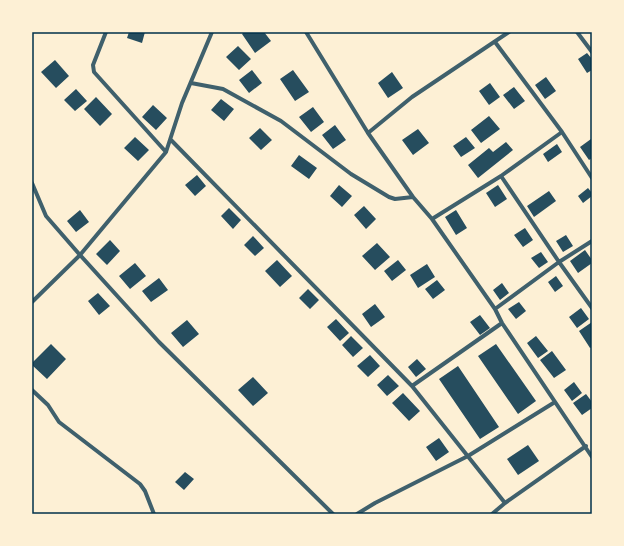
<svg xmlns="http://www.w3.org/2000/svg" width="624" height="546" viewBox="0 0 624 546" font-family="'Libre Baskerville',serif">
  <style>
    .building { fill: #264d5e }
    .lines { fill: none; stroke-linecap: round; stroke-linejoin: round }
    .minor { stroke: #3f606c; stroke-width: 4 }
    .neatline { fill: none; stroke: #003049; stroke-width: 1.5 }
  </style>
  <rect width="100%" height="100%" fill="#fdf0d5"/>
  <path class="building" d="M129 32H145L142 43 127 38Z
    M244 32H264L271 41 255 53 242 34Z
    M238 46 251 59 239 70 226 57Z
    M587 53 592 59V70L587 73 578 59Z
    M55 60 69 76 56 88 41 72Z
    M252 70 262 83 249 93 239 80Z
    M293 70 309 92 295 101 280 79Z
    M392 72 403 88 388 98 378 83Z
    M546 77 556 91 545 99 535 85Z
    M490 83 500 97 489 105 479 91Z
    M514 87 525 101 514 109 503 95Z
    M76 89 87 101 75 111 64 100Z
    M96 97 112 114 100 126 84 109Z
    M221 99 234 109 224 121 211 110Z
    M153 105 167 118 156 130 142 117Z
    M313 107 324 122 311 132 299 117Z
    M489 116 500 129 481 143 471 130Z
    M335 125 346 140 333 149 322 135Z
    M260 128 272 140 261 150 249 138Z
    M418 129 429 143 413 155 402 140Z
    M135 137 149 150 138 161 124 148Z
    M466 137 475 148 461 157 453 146Z
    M591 139 592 158 589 160 580 147Z
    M506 142 513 150 478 178 468 165 489 148 493 152Z
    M557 144 562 152 548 162 543 154Z
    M299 155 317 168 309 179 291 166Z
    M197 175 206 186 195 196 185 185Z
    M339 185 352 196 342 207 330 196Z
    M498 185 507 199 495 207 486 193Z
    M588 188 592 193V196L583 203 578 196Z
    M549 191 556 201 534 217 527 206Z
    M364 206 376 219 366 229 354 215Z
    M229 208 241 220 233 229 221 216Z
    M80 210 89 222 76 232 67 221Z
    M456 210 467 228 456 235 445 217Z
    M525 228 533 240 523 247 514 235Z
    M566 235 573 246 563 252 556 241Z
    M253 236 264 248 255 256 244 245Z
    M110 240 120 251 107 265 96 254Z
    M377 243 390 257 375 270 362 256Z
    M585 250 592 260V263L578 273 570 261Z
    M541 252 548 262 539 268 531 258Z
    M277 260 292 276 280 287 265 271Z
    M398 260 406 270 392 281 384 271Z
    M135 263 146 276 130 289 119 276Z
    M427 264 435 277 418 288 410 275Z
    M556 276 563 286 555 292 548 282Z
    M159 278 168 290 151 302 142 291Z
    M437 280 445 290 433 299 425 289Z
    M502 283 509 293 500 300 493 290Z
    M308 289 319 300 310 309 299 298Z
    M98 293 110 306 99 315 88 301Z
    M519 302 526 311 516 319 508 309Z
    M375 304 385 317 371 327 362 314Z
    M581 308 589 319 577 328 569 317Z
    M480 315 490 328 480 335 470 322Z
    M336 319 349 333 340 341 327 327Z
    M187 320 199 334 183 347 171 333Z
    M592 322V347L590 348 579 331Z
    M351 336 363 348 353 357 342 345Z
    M536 336 548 351 538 358 527 343Z
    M51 344 66 359 47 379 32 365V363Z
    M496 344 536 401 518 414 478 356Z
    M552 351 566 370 554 378 540 360Z
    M370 355 380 366 368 377 357 366Z
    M417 359 426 369 416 377 408 367Z
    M458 366 499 427 480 439 439 379Z
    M388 375 399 386 387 396 377 385Z
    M253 377 268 393 253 406 238 390Z
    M574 382 582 393 572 401 564 390Z
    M403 393 420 411 409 421 392 403Z
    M586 394 592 402V408L582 415 573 403Z
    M439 438 449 452 436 461 426 447Z
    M528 445 539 461 518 475 507 459Z
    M185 472 194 479 184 490 175 482Z"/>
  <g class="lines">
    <path class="minor" d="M106 32 93 65 94 72 166 152
      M306 32 368 133 413 197 432 219 495 309 502 323 592 457
      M577 32 592 52
      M495 42 562 132 592 178
      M191 83 223 89 281 121 351 174 389 197 395 199 413 197
      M368 133 412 97 509 32
      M171 140 412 386 505 503
      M501 176 559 262 592 308
      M32 183 46 216 80 255 159 342 333 514
      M432 219 501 176 562 132
      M32 302 80 255 166 152 182 103 212 32
      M495 309 559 262 592 241
      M412 386 502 323
      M32 390 48 405 59 422 140 484 145 491 154 514
      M357 514 375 503 468 456 555 402
      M492 514 505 503 586 446"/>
  </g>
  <rect width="624" height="546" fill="none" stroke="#fdf0d5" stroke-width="66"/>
  <rect x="33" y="33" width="558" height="480" class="neatline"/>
</svg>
